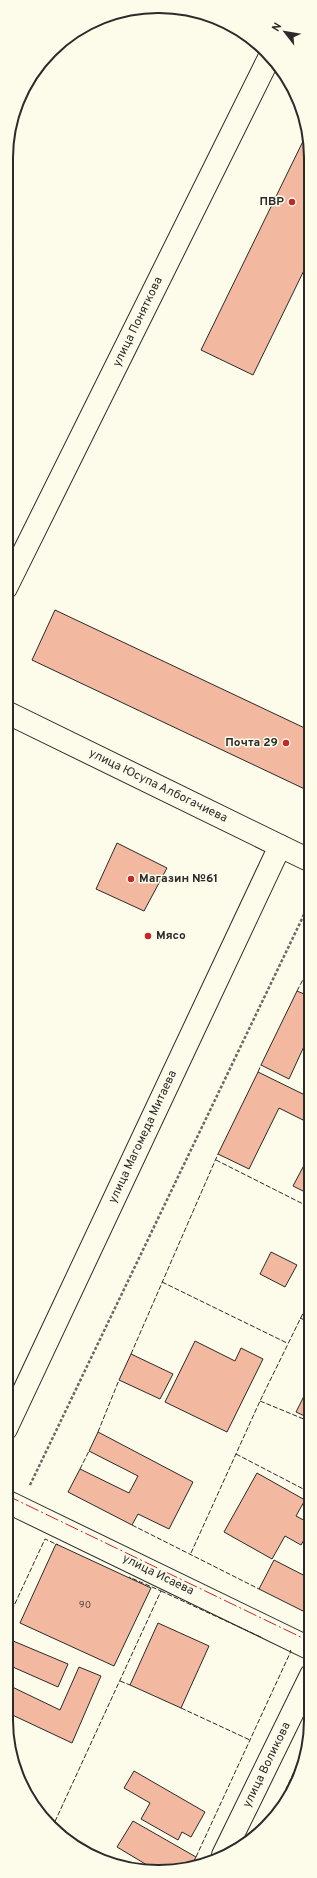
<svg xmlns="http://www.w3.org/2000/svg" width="317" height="1878" viewBox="0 0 317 1878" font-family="Overpass,sans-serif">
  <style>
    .building { fill: #f2b8a0; stroke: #2b2b2b }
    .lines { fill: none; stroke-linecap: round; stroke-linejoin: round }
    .minor-casing { stroke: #2b2b2b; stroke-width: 24 }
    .tertiary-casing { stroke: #2b2b2b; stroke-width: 24 }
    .path { stroke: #6a6964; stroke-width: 2.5; stroke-dasharray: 3 2; stroke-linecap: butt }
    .minor { stroke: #fdfbea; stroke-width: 22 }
    .tertiary { stroke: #fdfbea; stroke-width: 22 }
    .fence { stroke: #2b2b2b; stroke-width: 1; stroke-dasharray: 5 2; stroke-linecap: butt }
    .power { stroke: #c62828; stroke-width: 1; stroke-dasharray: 14 3 2 3; stroke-linecap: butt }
    .poi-dot { fill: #c62828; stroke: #fdfbea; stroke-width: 1.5 }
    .labels { text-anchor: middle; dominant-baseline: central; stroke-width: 3; stroke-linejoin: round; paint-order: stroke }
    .number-label { font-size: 10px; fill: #5d4e48 }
    .poi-label { font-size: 12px; font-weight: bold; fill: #2b2b2b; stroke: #fdfbea; text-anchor: end }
    .street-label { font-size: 12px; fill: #2b2b2b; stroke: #fdfbea }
    .rim { fill: none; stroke: #2b2b2b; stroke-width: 2 }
  </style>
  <rect width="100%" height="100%" fill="#fdfbea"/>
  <path class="building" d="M307 133 311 148V256L253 375 201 350Z
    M55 610 311 731V792L32 660Z
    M117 843 167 868 144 911 96 889Z
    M297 991 311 997V1044L306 1042 289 1079 261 1065Z
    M258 1072 311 1098V1103L303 1120 279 1108 249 1169 218 1154Z
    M311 1152V1195L293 1186Z
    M271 1252 297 1265 285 1287 260 1274Z
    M195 1341 235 1361 241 1348 263 1359 227 1432 165 1402Z
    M131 1354 173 1374 160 1399 119 1380Z
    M311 1382V1419L296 1412Z
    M98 1432 193 1482 169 1529 138 1514 132 1525 68 1492 80 1469 129 1493 138 1476 89 1451Z
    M257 1473 305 1500 296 1516 311 1524V1528L301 1545 285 1536 272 1559 224 1532Z
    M56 1544 151 1588 114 1666 20 1623Z
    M274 1560 311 1579V1615L259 1589Z
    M158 1623 209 1646 181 1708 130 1685Z
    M6 1638 68 1664 58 1687 6 1664Z
    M79 1667 101 1676 72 1743 6 1712V1684L60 1710Z
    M134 1771 205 1812 191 1837 182 1832 178 1840 141 1819 150 1803 124 1788Z
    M133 1821 196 1857 191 1866 157 1871 117 1847Z"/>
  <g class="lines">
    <g class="minor-casing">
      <path id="minor" d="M280 846 311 861
        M6 1501 311 1649
        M223 1855 311 1675"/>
    </g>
    <g class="tertiary-casing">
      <path id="tertiary" d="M6 588 270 56
        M6 1429 280 846 6 712"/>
    </g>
    <path class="path" d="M30 1485 311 900"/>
    <use href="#minor" class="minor"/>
    <use href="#tertiary" class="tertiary"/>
    <path class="fence" d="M297 991 311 964
      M258 1072 261 1065
      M216 1160 311 1208
      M162 1282 287 1343
      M300 1318 311 1323
      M131 1354 218 1154
      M260 1401 311 1422
      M98 1432 119 1380
      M236 1454 311 1493
      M80 1469 89 1451
      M132 1525 259 1589
      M191 1553 260 1401 311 1297
      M161 1591 263 1638
      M6 1623 45 1539 58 1545
      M120 1681 130 1685
      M181 1708 250 1740
      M274 1815 298 1763
      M52 1828 161 1591 129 1577
      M196 1857 291 1651 290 1650"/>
    <path class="power" d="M6 1495 311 1642"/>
  </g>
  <g class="poi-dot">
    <circle cx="292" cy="202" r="4"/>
    <circle cx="286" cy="743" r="4"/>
    <circle cx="131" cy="879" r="4"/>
    <circle cx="148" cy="936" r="4"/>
  </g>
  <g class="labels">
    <g class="number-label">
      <text x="85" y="1605">90</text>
    </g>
    <g class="poi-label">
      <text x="284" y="202">ПВР</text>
      <text x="278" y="743">Почта 29</text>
      <text x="139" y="879" text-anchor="start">Магазин №61</text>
      <text x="156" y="936" text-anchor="start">Мясо</text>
    </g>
    <g class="street-label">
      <text transform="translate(138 322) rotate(-64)">улица Поняткова</text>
      <text transform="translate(158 786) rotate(26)">улица Юсупа Албогачиева</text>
      <text transform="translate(143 1137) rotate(-65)">улица Магомеда Митаева</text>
      <text transform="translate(158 1575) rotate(26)">улица Исаева</text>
      <text transform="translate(267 1765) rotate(-64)">улица Воликова</text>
    </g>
  </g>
  <path d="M0 0H317V1878H0ZM158 13H159A145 145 0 0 1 304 158V1720A145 145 0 0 1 159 1865H158A145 145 0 0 1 13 1720V158A145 145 0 0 1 158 13Z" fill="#fdfbea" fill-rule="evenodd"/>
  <path class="rim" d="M158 13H159A145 145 0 0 1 304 158V1720A145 145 0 0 1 159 1865H158A145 145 0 0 1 13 1720V158A145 145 0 0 1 158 13Z"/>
  <g transform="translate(285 32) rotate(301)" stroke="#fdfbea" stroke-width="3" paint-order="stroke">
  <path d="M0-3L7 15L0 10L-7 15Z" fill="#2b2b2b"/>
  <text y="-6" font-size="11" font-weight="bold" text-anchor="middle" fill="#2b2b2b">N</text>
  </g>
</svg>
